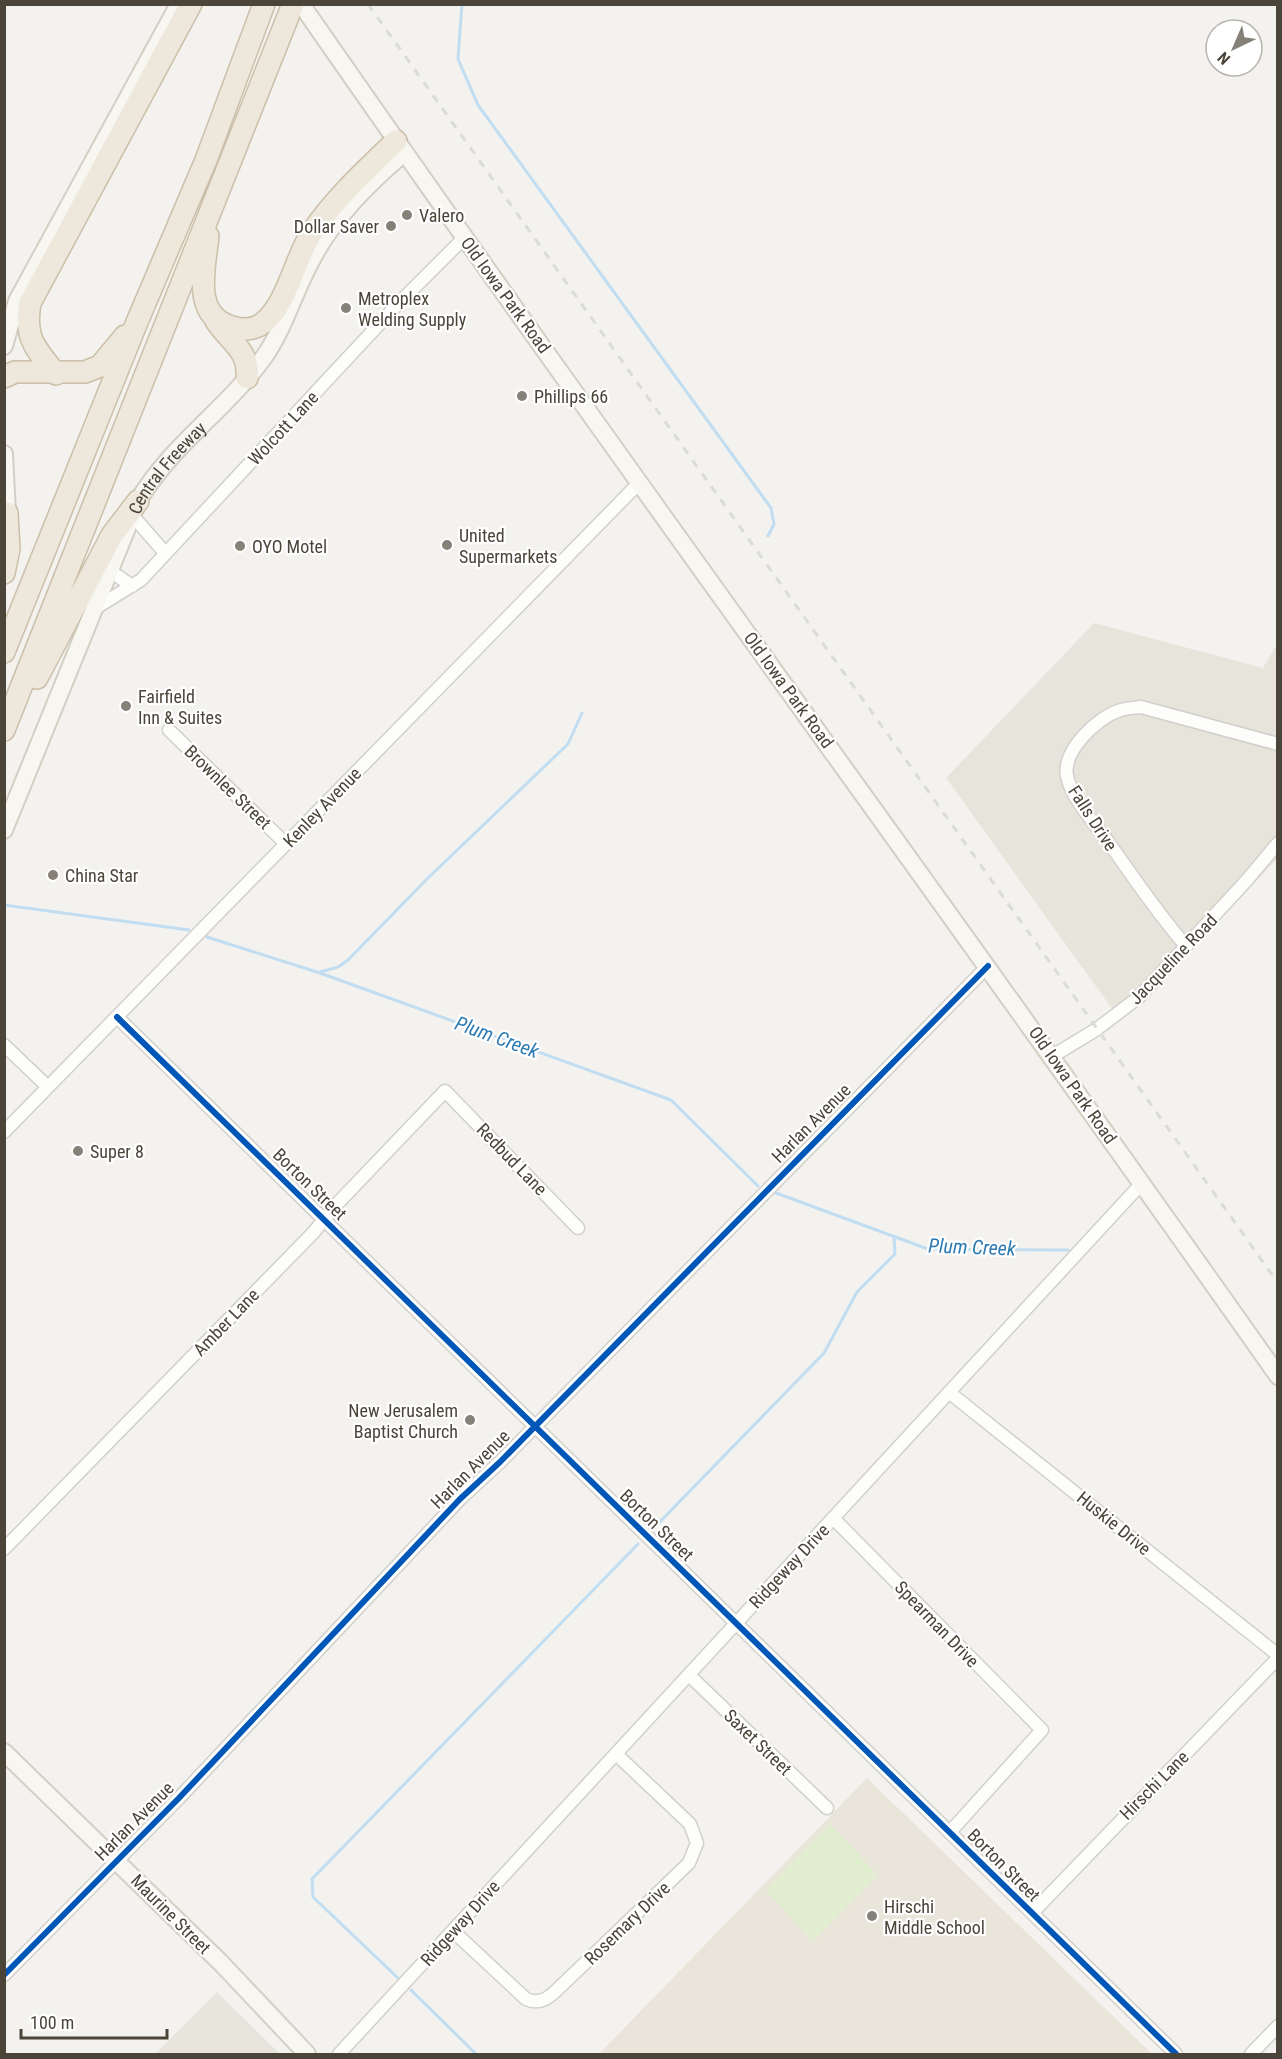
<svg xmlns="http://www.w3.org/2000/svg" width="1282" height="2059" viewBox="0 0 1282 2059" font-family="'Roboto Condensed',sans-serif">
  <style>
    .residential { fill: #e7e4dc }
    .education { fill: #eae5da }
    .green { fill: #e1eecf }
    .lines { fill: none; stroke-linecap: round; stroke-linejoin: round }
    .stream { stroke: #c0ddf1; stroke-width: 3 }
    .street-casing { stroke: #d2d0cb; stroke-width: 15 }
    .secondary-casing { stroke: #d3cfc5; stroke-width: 20 }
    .highway-casing { stroke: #ccbfa9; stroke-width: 24 }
    .street { stroke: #fdfdfc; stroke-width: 12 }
    .secondary { stroke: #f7f6f1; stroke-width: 16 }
    .highway { stroke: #ede8db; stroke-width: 21 }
    .rail { stroke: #dbdbda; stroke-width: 3; stroke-dasharray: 8 8; stroke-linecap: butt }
    .cycleway-casing { stroke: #fff; stroke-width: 10 }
    .cycleway { stroke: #0057b8; stroke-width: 6 }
    .poi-dot { fill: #868178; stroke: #fff; stroke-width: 2 }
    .labels { text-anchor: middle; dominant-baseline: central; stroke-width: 4.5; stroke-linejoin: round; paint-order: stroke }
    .poi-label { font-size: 18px; fill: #4b4439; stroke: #fff; text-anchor: start }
    .street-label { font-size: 18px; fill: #4b4439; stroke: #fff }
    .water-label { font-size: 20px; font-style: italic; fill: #2e7ab2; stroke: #fff }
  </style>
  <rect width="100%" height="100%" fill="#f4f2ee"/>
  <path class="residential" d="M1094 623 1263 668 1277 644V859L1134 1009 1113 1010 946 778Z
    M217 1992 280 2054H155Z"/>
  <path class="education" d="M867 1778 1152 2054H599Z"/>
  <path class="green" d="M830 1824 878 1875 813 1941 766 1890Z"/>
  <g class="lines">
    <path class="stream" d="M462 4 458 59 478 105 771 508 774 524 768 536
      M4 905 189 930
      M207 937 320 973 671 1100 758 1186
      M320 972 338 967 348 960 428 878 568 744 582 713
      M776 1193 928 1249 1068 1250
      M651 1531 824 1353 857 1292 895 1254 894 1237
      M398 1978 313 1897 312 1879 638 1544
      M411 1990 476 2054"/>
    <g class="street-casing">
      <path id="street" d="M132 515 165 553
        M109 570 132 586
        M94 609 141 580 397 305 465 237
        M169 730 286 844
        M1186 946C1157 913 1134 878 1109 843 1095 823 1072 800 1067 776 1062 751 1097 718 1118 711 1125 708 1133 708 1141 707L1278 744
        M117 1017 1176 2054
        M4 1045 48 1087
        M1051 1057 1097 1029 1139 997 1247 880 1278 843
        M4 1132 640 482
        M950 1393 1278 1655
        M833 1518 1042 1730 950 1832
        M4 1549 313 1233 335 1206 445 1091 578 1228
        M689 1675 827 1808
        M1032 1913 1278 1658
        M454 1932 526 1999C541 2006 551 1996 561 1986L689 1863 697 1843 690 1824 616 1754
        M4 1975 179 1798 460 1499 500 1462 988 966
        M339 2054 1142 1183
        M1251 2054 1278 2026"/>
    </g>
    <g class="secondary-casing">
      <g id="secondary">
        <path d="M301 4C621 465 955 917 1278 1376"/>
        <path d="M4 346 17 301 179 4"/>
        <path d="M4 454 7 513 5 524"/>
        <path id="s1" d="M4 830 138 501C172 444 226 410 264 357 285 327 294 291 312 259 334 217 368 184 404 153"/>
        <path d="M4 1752 221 1963 307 2054"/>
      </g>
    </g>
    <g class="highway-casing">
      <path id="highway" d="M208 236C205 267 191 316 232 327 242 330 254 330 263 323 287 305 295 258 312 232 336 197 366 170 396 141
        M216 321C230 342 250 351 247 378
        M56 374C35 348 24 338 30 303L191 4
        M4 377 15 372H85L100 366 125 336
        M4 573 9 549 7 513
        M4 652 137 322 206 160 264 4
        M37 678 112 535 138 501
        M4 730 293 4"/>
    </g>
    <use href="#street" class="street"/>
    <use href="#secondary" class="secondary"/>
    <use href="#highway" class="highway"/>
    <path class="rail" d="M368 4 1278 1283"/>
    <g class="cycleway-casing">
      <path id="cycleway" d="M117 1017 1176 2054
        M4 1975 179 1798 460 1499 500 1462 988 966"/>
    </g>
    <use href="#cycleway" class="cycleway"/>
  </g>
  <g class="poi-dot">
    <circle cx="407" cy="215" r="6"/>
    <circle cx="391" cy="226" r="6"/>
    <circle cx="346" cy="308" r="6"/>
    <circle cx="522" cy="396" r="6"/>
    <circle cx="447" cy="545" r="6"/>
    <circle cx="240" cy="546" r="6"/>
    <circle cx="126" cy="706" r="6"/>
    <circle cx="53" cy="875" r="6"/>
    <circle cx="78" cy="1151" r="6"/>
    <circle cx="470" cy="1420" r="6"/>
    <circle cx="872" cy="1916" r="6"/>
  </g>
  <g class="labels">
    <g class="poi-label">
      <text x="419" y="215">Valero</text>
      <text x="379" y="226" text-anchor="end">Dollar Saver</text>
      <text x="358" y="298">Metroplex<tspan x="358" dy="21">Welding Supply</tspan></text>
      <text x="534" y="396">Phillips 66</text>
      <text x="459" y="535">United<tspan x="459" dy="21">Supermarkets</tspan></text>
      <text x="252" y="546">OYO Motel</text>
      <text x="138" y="696">Fairfield<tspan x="138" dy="21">Inn &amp; Suites</tspan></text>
      <text x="65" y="875">China Star</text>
      <text x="90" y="1151">Super 8</text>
      <text x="458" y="1410" text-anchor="end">New Jerusalem<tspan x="458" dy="21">Baptist Church</tspan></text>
      <text x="884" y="1906">Hirschi<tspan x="884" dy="21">Middle School</tspan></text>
    </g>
    <g class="street-label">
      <text transform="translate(506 295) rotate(54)">Old Iowa Park Road</text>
      <text transform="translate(283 428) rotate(-47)">Wolcott Lane</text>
      <text stroke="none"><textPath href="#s1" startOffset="399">Central Freeway</textPath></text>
      <text transform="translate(789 690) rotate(54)">Old Iowa Park Road</text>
      <text transform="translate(228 787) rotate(44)">Brownlee Street</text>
      <text transform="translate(322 807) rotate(-46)">Kenley Avenue</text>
      <text transform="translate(1093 818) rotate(57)">Falls Drive</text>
      <text transform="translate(1173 959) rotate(-46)">Jacqueline Road</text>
      <text transform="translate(1073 1085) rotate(55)">Old Iowa Park Road</text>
      <text transform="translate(811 1123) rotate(-45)">Harlan Avenue</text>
      <text transform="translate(512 1159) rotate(46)">Redbud Lane</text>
      <text transform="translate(310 1184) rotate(44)">Borton Street</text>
      <text transform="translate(226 1322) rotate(-46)">Amber Lane</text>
      <text transform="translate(470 1469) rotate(-45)">Harlan Avenue</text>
      <text transform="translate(1114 1523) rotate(39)">Huskie Drive</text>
      <text transform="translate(657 1525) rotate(44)">Borton Street</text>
      <text transform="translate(789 1566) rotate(-47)">Ridgeway Drive</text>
      <text transform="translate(937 1624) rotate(46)">Spearman Drive</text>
      <text transform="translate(758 1742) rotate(44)">Saxet Street</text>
      <text transform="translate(1154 1785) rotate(-45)">Hirschi Lane</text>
      <text transform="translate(134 1821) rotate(-45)">Harlan Avenue</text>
      <text transform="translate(1004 1865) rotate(45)">Borton Street</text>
      <text transform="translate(171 1914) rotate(45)">Maurine Street</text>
      <text transform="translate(460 1923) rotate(-48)">Ridgeway Drive</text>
      <text transform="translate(627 1923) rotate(-44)">Rosemary Drive</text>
    </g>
    <g class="water-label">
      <text transform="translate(497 1037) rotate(20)">Plum Creek</text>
      <text transform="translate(972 1247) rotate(2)">Plum Creek</text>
    </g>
  </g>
  <rect width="1282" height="2059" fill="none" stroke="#4b4439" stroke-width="12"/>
  <g transform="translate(1234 48) rotate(224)"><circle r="28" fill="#ffffff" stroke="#b7b4b0" stroke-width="1.5"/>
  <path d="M0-4.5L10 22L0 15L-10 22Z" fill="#868178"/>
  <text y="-9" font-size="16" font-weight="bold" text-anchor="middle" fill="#4b4439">N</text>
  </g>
  <path d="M21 2029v9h146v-9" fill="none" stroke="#4b4439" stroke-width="3"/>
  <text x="30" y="2029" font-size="18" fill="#4b4439" stroke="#ffffff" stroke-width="4.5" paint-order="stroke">100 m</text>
</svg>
